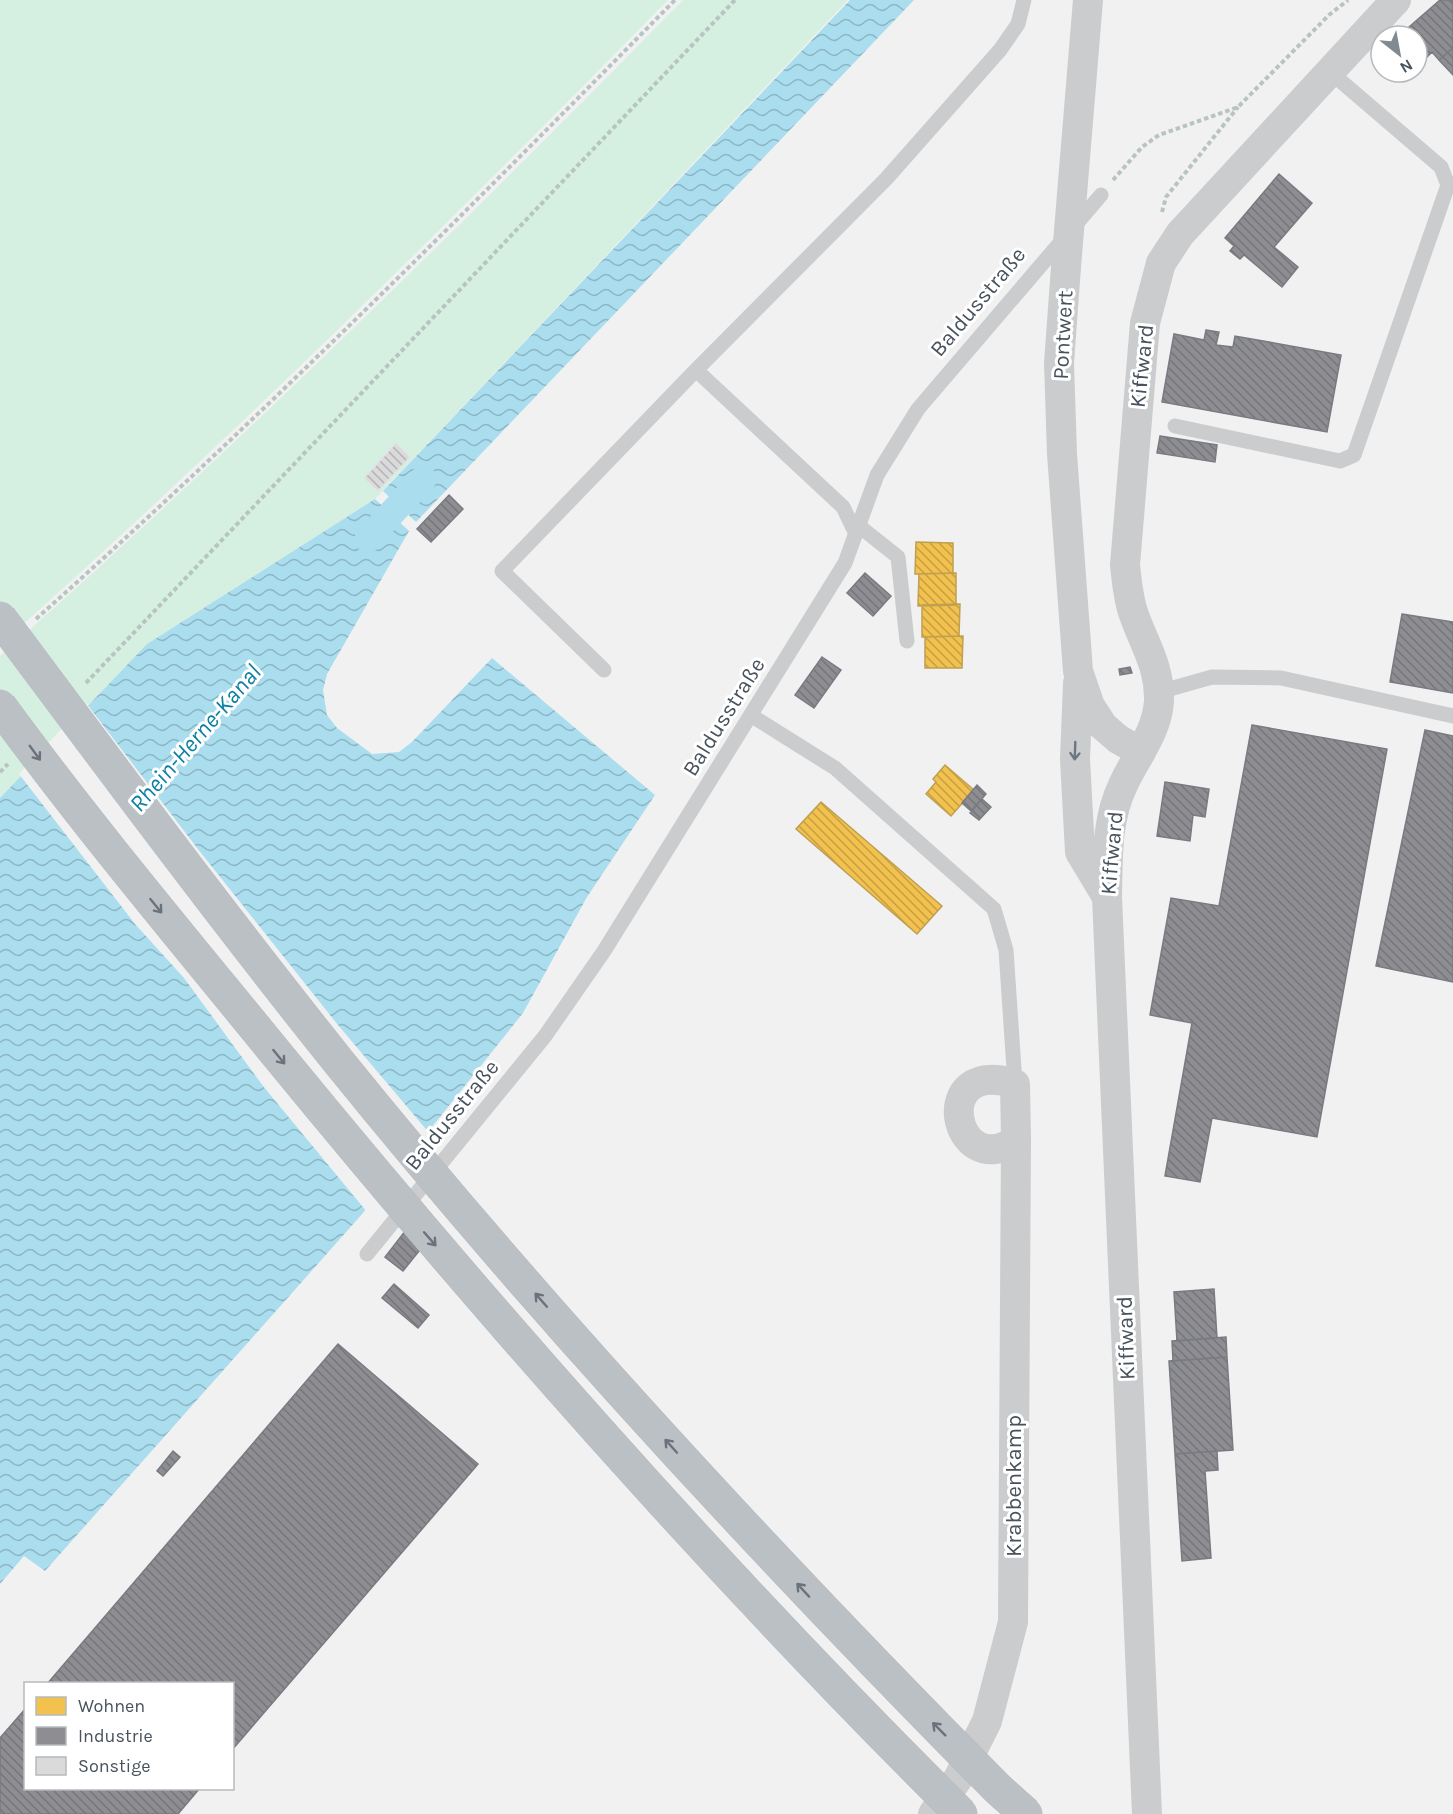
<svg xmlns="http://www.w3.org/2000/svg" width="1453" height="1814" viewBox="0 0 1453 1814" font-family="Karla,sans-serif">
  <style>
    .grass { fill: #d5f0e0 }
    .water { fill: url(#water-waves) }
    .pier { fill: #f1f1f1 }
    .homes { fill: url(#homes-back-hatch); stroke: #bfa052; stroke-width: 1.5 }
    .industry { fill: url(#industry-back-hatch); stroke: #787b82; stroke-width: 1.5 }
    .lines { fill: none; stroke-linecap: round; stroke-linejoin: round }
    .canal { stroke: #ade; stroke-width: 27 }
    .building { fill: url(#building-back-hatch); stroke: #e2e3e4; stroke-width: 1.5 }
    .path { stroke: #b8c4c1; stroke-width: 4; stroke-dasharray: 4.5 3; stroke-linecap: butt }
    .lane { stroke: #caccce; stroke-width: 15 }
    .street { stroke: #caccce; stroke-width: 30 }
    .highway-bridge-casing { stroke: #b6bac0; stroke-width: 34; stroke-linecap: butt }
    .street-bridge { stroke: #caccce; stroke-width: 30 }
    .highway-bridge { stroke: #bbc0c5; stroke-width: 33 }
    .oneway { stroke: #6e777f }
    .oneway2 { stroke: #6a737c }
    .labels { text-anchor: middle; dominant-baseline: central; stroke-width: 6; stroke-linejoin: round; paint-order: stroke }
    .street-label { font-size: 22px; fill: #47525d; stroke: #fff }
    .water-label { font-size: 24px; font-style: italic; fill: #0c7fa4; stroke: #fff }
  </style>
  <defs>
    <pattern id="water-waves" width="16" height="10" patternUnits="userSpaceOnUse" patternTransform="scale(1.5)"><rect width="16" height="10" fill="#ade"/><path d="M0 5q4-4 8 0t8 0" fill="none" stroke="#8cb6c4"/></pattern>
    <pattern id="homes-back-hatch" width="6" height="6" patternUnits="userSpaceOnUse" patternTransform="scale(1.5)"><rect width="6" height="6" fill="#f2c14e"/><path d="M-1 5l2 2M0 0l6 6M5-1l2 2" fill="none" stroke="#c69f44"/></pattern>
    <pattern id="industry-back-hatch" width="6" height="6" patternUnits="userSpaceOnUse" patternTransform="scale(1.5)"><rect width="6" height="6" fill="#8d8d92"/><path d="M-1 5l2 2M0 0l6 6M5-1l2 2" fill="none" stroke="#75767a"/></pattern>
    <pattern id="building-back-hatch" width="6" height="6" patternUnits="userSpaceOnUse" patternTransform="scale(1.5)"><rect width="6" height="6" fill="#dadadb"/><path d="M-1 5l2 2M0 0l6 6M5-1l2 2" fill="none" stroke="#b3b3b5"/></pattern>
  </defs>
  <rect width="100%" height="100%" fill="#f1f1f1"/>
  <path class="grass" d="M0 0H668C451 221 231 439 0 645Z
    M683 0H848L375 499 147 644 0 798V656C237 447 462 225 683 0Z"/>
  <path class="water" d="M850 0H914L416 522 383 491Z
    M375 499 409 531 327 674 323 690 327 715 337 728 372 754 399 752 412 742 492 658 655 795 587 897 523 1013 404 1162 361 1198 368 1206 363 1213 45 1571 24 1556 0 1584V798L147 644Z"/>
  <path class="pier" d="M86 703 201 853 338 1025 430 1134 407 1164 365 1199 370 1206 367 1212 263 1086 184 978 135 924 19 774Z"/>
  <path class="homes" d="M916 542 953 543V573L915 574Z
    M956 573V605L918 606 919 574Z
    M960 604 959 636 922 637V605Z
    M963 636 962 668H925V637Z
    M945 765 974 790 951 816 926 794 936 782 933 779Z
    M821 802 942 906 917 934 796 829Z"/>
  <path class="industry" d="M1440 0H1453V48L1439 60 1432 52 1423 61 1417 55V35L1409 27Z
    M1453 48V75L1439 60Z
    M1279 174 1312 203 1274 247 1298 267 1282 287 1244 255 1240 259 1230 251 1234 246 1225 238Z
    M1206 330 1219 332 1216 345 1233 347 1235 336 1341 355 1327 432 1162 402 1174 334 1204 340Z
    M1160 436 1217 445 1215 462 1157 453Z
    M449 495 463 509 431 542 417 529Z
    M865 573 891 596 873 616 847 593Z
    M1402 614 1453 622V693L1390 682Z
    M822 657 841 670 814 708 795 695Z
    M1130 667 1132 673 1120 675 1119 669Z
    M1252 725 1387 749 1317 1137 1212 1118 1200 1182 1165 1176 1192 1023 1150 1015 1171 898 1219 906Z
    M1425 730 1453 736V982L1376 966Z
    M1165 782 1209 789 1205 817 1193 815 1190 841 1157 836Z
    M977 785 986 794 971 811 962 803Z
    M982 799 991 807 979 820 970 813Z
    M409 1226 427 1241 403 1271 385 1257Z
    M394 1284 429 1315 418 1328 382 1298Z
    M1214 1289 1217 1338 1177 1341 1174 1292Z
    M1226 1337 1227 1357 1173 1361 1172 1341Z
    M338 1344 478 1464 232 1750V1684H47Z
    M1227 1357 1233 1450 1175 1454 1169 1361Z
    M173 1451 180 1457 163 1476 157 1471Z
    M1217 1451 1218 1470 1205 1471 1211 1558 1182 1561 1175 1454Z
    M26 1708V1788H200L178 1814H0V1738Z"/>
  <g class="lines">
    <path class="canal" d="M368 539 423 479"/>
  </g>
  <path class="building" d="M396 443 410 457 378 491 364 478Z"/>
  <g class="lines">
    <path class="path" d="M1113 180 1142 147 1159 135 1238 107 1329 15 1348 0
      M1162 212 1166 197 1238 107
      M36 619C257 422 467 211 675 0
      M86 683 735 0
      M0 772 8 764"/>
    <path class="lane" d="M696 370 843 507 856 534
      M1175 426 1340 461 1354 455 1448 185 1441 167 1329 71
      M859 526 898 557 907 641
      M604 670 502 571 696 370 886 179 1000 50 1018 24 1024 0
      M1159 692 1212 677 1281 678 1453 716
      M752 716 835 768 994 909 1006 950 1015 1084
      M367 1254 545 1036 604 951 845 563 877 475 918 409 1101 195"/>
    <path class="street" d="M1066 267 1059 363 1062 454 1078 671 1090 706 1103 726 1118 739 1141 752
      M1078 683 1075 759 1080 852 1107 897
      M933 1814 959 1777 987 1721 1013 1622 1016 1140 1015 1084C927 1056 954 1184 1016 1140
      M1147 1814 1107 897C1108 859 1106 820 1123 785 1135 758 1157 733 1159 701 1160 667 1145 646 1134 615 1128 599 1127 582 1125 565L1145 323 1161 263 1180 234 1396 0"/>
    <g class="highway-bridge-casing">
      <path id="highway-bridge" d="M0 618C111 767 222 916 338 1061 544 1316 767 1556 998 1789L1026 1814
        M0 706C87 825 182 938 275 1052 492 1317 718 1573 961 1814"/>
    </g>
    <path class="street-bridge" d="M1066 267 1088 0"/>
    <use href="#highway-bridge" class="highway-bridge"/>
  </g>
  <defs><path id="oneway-shaft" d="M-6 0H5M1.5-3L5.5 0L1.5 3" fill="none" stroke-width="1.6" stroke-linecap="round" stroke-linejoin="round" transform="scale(1.5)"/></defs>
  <use class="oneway" href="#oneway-shaft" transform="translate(1075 751) rotate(92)"/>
  <g class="oneway2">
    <use href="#oneway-shaft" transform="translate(35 753) rotate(54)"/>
    <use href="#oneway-shaft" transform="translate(156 906) rotate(51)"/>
    <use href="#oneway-shaft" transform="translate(279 1057) rotate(51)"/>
    <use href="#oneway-shaft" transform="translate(430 1239) rotate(49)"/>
    <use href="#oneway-shaft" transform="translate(541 1300) rotate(-131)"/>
    <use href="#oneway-shaft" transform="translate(671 1446) rotate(-132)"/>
    <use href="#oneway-shaft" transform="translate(803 1590) rotate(-133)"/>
    <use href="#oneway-shaft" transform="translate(939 1729) rotate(-135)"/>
  </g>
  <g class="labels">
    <g class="street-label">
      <text transform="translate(978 302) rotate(-50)">Baldusstraße</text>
      <text transform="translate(1063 335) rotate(-87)">Pontwert</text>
      <text transform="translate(1142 366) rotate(-84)">Kiffward</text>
      <text transform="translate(724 717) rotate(-58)">Baldusstraße</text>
      <text transform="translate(1112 853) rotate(-85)">Kiffward</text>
      <text transform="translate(452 1115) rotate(-51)">Baldusstraße</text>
      <text transform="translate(1126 1338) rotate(-92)">Kiffward</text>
      <text transform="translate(1014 1486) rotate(-90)">Krabbenkamp</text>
    </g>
    <g class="water-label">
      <text transform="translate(195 738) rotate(-49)">Rhein-Herne-Kanal</text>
    </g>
  </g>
  <rect x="24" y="1682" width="210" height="108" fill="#ffffff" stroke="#b5babe" stroke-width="1.5"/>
  <rect x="36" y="1697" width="30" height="18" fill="#f2c14e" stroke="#b5babe" stroke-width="1.5"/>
  <text x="78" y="1712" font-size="18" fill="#47525d">Wohnen</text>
  <rect x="36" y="1727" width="30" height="18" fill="#8d8d92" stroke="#b5babe" stroke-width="1.5"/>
  <text x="78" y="1742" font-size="18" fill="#47525d">Industrie</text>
  <rect x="36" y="1757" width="30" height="18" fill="#dadadb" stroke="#b5babe" stroke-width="1.5"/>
  <text x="78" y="1772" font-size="18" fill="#47525d">Sonstige</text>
  <g transform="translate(1399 54) rotate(149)"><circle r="28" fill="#ffffff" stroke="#b5babe" stroke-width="1.5"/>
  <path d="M0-4.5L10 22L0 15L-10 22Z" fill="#828a91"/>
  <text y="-9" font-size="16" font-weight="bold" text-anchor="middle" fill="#47525d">N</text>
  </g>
</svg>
